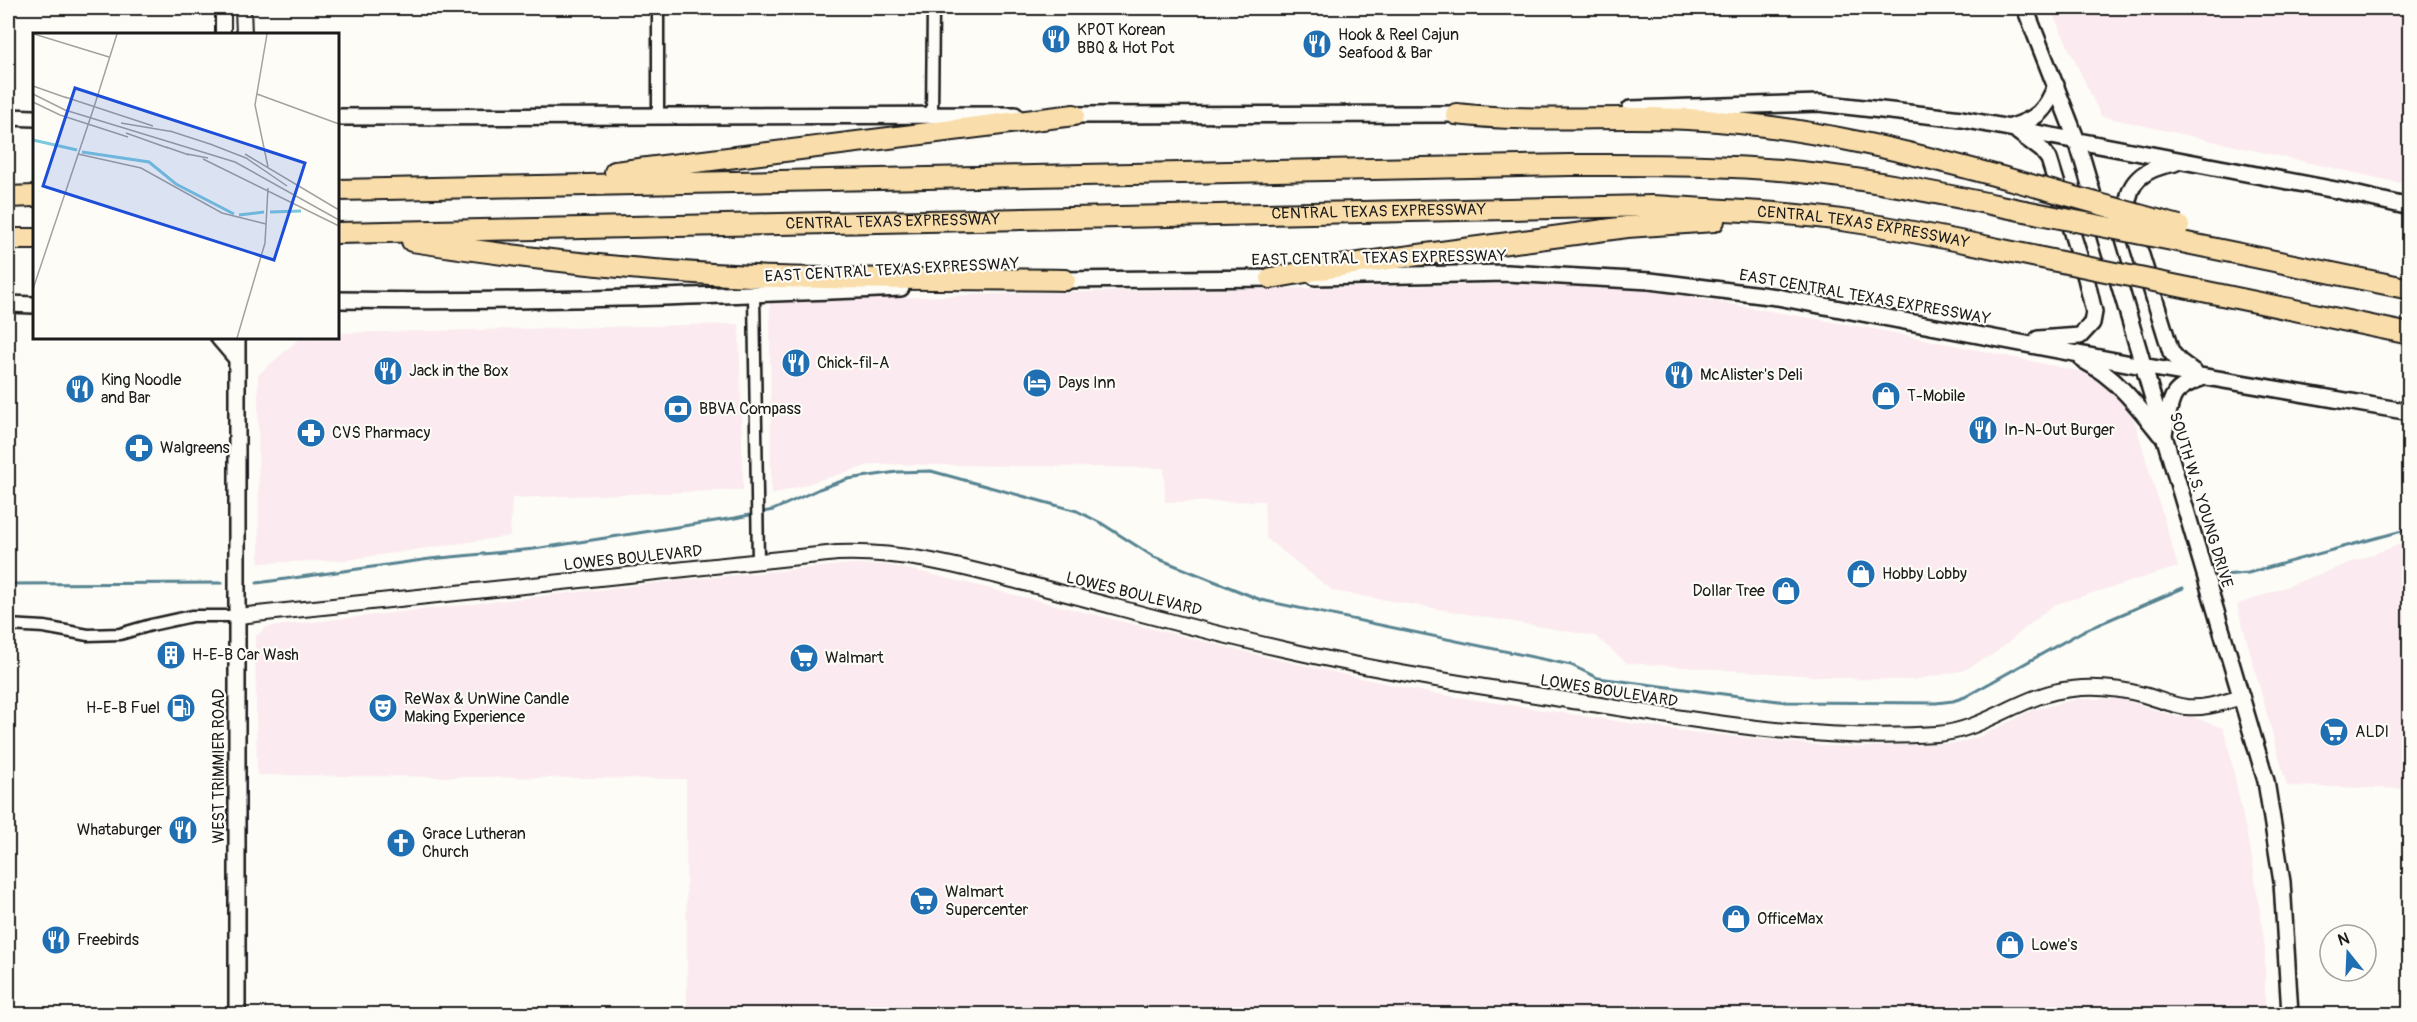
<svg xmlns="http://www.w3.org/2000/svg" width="2417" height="1022" viewBox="0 0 2417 1022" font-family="Pangolin,sans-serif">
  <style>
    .built { fill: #fbeaef }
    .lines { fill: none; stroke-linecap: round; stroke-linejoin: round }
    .stream { stroke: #578390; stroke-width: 3 }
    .minor-casing { stroke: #1c1c1c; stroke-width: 15 }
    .tertiary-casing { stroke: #1c1c1c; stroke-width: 18 }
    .secondary-casing { stroke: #1c1c1c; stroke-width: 20 }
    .motorway-casing { stroke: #1c1c1c; stroke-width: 24 }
    .minor { stroke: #fdfcf7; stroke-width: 10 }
    .tertiary { stroke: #fdfcf7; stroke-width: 14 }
    .secondary { stroke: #fdfcf7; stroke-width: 15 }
    .motorway { stroke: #f9deab; stroke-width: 20 }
    .motorway-bridge-casing { stroke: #1c1c1c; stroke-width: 24; stroke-linecap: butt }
    .motorway-bridge { stroke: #f9deab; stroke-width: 20 }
    .labels { text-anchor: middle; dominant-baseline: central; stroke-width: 4.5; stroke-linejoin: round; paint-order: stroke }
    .poi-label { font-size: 16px; fill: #1c1c1c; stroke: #fdfcf7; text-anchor: start }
    .street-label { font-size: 16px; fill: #1c1c1c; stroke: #fdfcf7 }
    .inset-river { fill: none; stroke: #7ec8de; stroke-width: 3 }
    .inset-road { fill: none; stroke: #a3a29f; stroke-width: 1.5 }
    .view { fill: #1d4ed8; fill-opacity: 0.15; stroke: #1d4ed8; stroke-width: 3 }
    .inset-edge { fill: none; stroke: #1c1c1c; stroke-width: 3 }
  </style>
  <rect width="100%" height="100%" fill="#fdfcf7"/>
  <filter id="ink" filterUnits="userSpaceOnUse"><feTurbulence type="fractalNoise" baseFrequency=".0167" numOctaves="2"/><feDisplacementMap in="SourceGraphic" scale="12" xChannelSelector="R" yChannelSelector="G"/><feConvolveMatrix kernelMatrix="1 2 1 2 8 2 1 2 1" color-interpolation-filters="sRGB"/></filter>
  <g filter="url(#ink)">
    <path class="built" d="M2050 8H2409V185L2101 116Z
      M1519 284 1602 285 1648 290 1880 330 2088 373 2101 380 2125 402 2134 419 2178 567 2053 605 1995 653 1962 671 1912 680 1860 679 1627 663 1595 636 1333 591 1266 538 1264 501 1165 502 1164 468 873 464 771 495 770 303 1024 293Z
      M739 324 743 490 512 498 510 536 345 560 259 563 258 375 300 338H338V333Z
      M2409 541V789L2287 786 2237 605Z
      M852 564 886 565 926 573 1270 658 1424 692 1681 731 1825 746 1867 747 1959 743 1981 736 2033 710 2078 699H2120L2177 717H2192L2223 728 2227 740 2253 865 2265 948V1014H687L686 779 257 775 255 637 267 627 676 581Z"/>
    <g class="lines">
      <path class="stream" d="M2223 575 2248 573 2402 531 2410 527
        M257 583 430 559 534 549 735 518 773 510 819 489 848 479 897 472 931 471 1077 511 1101 523 1154 557 1261 600 1571 665 1598 678 1786 702 1936 703 1953 701 1965 697 2083 631 2183 588
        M8 584 222 583"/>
      <g class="minor-casing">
        <path id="minor" d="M658 8V115
          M932 115 933 8
          M754 294 758 561
          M8 625 44 627 88 635 120 634 151 625 192 616H238"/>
      </g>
      <g class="tertiary-casing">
        <path id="tertiary" d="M223 8V34
          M243 8 244 34
          M238 616 837 553C903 550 965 568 1028 584 1115 606 1200 631 1287 650 1388 673 1490 688 1593 704 1706 722 1821 742 1937 734 1986 730 2023 693 2072 689 2096 686 2121 689 2144 695 2158 699 2171 705 2186 707 2205 709 2224 702 2242 697"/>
      </g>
      <g class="secondary-casing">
        <path id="secondary" d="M2025 8 2077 141 2266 781 2282 882 2290 1014
          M1630 109 1819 103 1962 119 2341 191 2410 207
          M1063 115 1465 114
          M8 117 34 118
          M338 117 1015 115
          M2011 127C2037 119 2046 111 2056 85
          M2018 132 2042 150 2049 159 2086 278 2094 312 2092 323 2080 336 2038 339
          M2175 163C2146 168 2125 180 2128 213L2171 352 2179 361 2194 372
          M1315 277 1507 273 1650 281 1777 297 2142 366 2410 412
          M1054 280 1282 278
          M338 300C525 303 714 296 901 288
          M8 304 34 305
          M219 338 237 359
          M2083 360C2116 377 2137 405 2160 434
          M2164 434C2172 398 2167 390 2204 377
          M237 1014V338"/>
      </g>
      <g class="motorway-casing">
        <g id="motorway">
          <path d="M1456 114C1533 123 1610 115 1688 119 1804 125 1915 153 2027 184"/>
          <path d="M615 172 1074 115"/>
          <path d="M338 190 1570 165C1647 165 1724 164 1801 172 1877 180 1951 196 2025 211"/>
          <path d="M8 197 34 196"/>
          <path id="s1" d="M338 233 1652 206C1717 210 1783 211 1848 221 1911 230 1974 244 2037 257"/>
          <path d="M8 239H34"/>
          <path d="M412 241C533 260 656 273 778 277 874 280 969 278 1065 280"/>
          <path d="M2177 241 2410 289"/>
          <path d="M1271 278 1352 264 1627 227 1714 221"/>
          <path d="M2193 289 2410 334"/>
        </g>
      </g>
      <use href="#minor" class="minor"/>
      <use href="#tertiary" class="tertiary"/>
      <use href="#secondary" class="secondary"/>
      <use href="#motorway" class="motorway"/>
      <g class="motorway-bridge-casing">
        <path id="motorway-bridge" d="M2027 184 2179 226
          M2025 211 2177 241
          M2037 257 2193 289"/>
      </g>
      <use href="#motorway-bridge" class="motorway-bridge"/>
    </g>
  </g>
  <defs>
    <g id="restaurant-disc" transform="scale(1.5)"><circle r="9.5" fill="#1f6fb2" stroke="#fdfcf7"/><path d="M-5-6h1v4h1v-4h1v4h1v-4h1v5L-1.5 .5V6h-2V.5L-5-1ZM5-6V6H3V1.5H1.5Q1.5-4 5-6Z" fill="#fff"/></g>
    <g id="hotel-disc" transform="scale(1.5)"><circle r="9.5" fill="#1f6fb2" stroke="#fdfcf7"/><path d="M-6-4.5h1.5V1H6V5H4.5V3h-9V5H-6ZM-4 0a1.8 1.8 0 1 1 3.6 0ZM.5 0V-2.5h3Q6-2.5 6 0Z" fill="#fff"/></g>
    <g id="shop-disc" transform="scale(1.5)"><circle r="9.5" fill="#1f6fb2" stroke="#fdfcf7"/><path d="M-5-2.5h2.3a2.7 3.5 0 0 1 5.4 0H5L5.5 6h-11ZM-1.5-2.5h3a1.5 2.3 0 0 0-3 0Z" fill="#fff"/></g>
    <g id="bank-disc" transform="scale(1.5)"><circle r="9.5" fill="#1f6fb2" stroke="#fdfcf7"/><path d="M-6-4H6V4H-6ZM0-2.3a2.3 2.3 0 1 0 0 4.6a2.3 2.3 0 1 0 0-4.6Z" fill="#fff"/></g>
    <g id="pharmacy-disc" transform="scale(1.5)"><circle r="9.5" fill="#1f6fb2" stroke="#fdfcf7"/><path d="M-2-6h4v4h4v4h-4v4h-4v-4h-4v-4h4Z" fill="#fff"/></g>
    <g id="building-disc" transform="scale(1.5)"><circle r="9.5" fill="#1f6fb2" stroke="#fdfcf7"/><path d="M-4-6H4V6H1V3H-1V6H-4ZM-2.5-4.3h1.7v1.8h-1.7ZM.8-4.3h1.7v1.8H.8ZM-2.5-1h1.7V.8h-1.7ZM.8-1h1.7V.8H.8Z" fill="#fff"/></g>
    <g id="supermarket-disc" transform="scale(1.5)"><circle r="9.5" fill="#1f6fb2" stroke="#fdfcf7"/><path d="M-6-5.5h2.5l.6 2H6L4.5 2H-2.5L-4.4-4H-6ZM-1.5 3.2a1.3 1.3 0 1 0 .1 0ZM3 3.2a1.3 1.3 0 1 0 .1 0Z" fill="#fff"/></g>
    <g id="fuel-disc" transform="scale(1.5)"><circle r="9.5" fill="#1f6fb2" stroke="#fdfcf7"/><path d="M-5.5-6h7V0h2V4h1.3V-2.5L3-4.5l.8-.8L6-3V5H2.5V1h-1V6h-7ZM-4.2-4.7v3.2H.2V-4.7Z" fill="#fff"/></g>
    <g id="theatre-disc" transform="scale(1.5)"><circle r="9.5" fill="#1f6fb2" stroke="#fdfcf7"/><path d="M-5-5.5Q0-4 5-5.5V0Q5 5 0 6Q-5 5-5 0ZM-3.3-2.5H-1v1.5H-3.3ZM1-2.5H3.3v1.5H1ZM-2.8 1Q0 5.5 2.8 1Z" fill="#fff"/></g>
    <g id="church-disc" transform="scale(1.5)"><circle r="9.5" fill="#1f6fb2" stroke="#fdfcf7"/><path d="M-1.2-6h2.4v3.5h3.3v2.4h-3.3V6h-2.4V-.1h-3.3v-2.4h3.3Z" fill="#fff"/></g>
  </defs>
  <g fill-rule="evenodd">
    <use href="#restaurant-disc" x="1056" y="39"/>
    <use href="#restaurant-disc" x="1317" y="44"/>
    <use href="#restaurant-disc" x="796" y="363"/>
    <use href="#restaurant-disc" x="388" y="371"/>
    <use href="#restaurant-disc" x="1679" y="375"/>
    <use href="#hotel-disc" x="1037" y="383"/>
    <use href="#restaurant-disc" x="80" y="389"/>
    <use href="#shop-disc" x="1886" y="396"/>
    <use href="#bank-disc" x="678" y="409"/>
    <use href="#restaurant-disc" x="1983" y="430"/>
    <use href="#pharmacy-disc" x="311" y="433"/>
    <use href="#pharmacy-disc" x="139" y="448"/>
    <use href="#shop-disc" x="1861" y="574"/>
    <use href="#shop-disc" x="1786" y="591"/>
    <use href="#building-disc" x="171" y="655"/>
    <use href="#supermarket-disc" x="804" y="658"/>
    <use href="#fuel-disc" x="181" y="708"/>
    <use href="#theatre-disc" x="383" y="708"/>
    <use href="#supermarket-disc" x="2334" y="732"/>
    <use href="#restaurant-disc" x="183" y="830"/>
    <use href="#church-disc" x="401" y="843"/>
    <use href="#supermarket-disc" x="924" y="901"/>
    <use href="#shop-disc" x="1736" y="919"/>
    <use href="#restaurant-disc" x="56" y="940"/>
    <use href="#shop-disc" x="2010" y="945"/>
  </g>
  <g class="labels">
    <g class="poi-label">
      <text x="1077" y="30">KPOT Korean<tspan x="1077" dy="18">BBQ &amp; Hot Pot</tspan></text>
      <text x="1338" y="35">Hook &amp; Reel Cajun<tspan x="1338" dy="18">Seafood &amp; Bar</tspan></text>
      <text x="817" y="363">Chick-fil-A</text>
      <text x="409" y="371">Jack in the Box</text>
      <text x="1700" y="375">McAlister's Deli</text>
      <text x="101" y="380">King Noodle<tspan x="101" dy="18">and Bar</tspan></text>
      <text x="1058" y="383">Days Inn</text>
      <text x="1907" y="396">T-Mobile</text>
      <text x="699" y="409">BBVA Compass</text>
      <text x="2004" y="430">In-N-Out Burger</text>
      <text x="332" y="433">CVS Pharmacy</text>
      <text x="160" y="448">Walgreens</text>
      <text x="1882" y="574">Hobby Lobby</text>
      <text x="1765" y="591" text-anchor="end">Dollar Tree</text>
      <text x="192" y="655">H-E-B Car Wash</text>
      <text x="825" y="658">Walmart</text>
      <text x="404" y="699">ReWax &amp; UnWine Candle<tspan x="404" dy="18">Making Experience</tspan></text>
      <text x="160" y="708" text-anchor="end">H-E-B Fuel</text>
      <text x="2355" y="732">ALDI</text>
      <text x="162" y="830" text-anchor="end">Whataburger</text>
      <text x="422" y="834">Grace Lutheran<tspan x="422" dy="18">Church</tspan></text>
      <text x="945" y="892">Walmart<tspan x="945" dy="18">Supercenter</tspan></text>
      <text x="1757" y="919">OfficeMax</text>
      <text x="77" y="940">Freebirds</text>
      <text x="2031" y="945">Lowe's</text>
    </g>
    <g class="street-label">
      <text stroke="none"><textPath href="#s1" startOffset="1041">CENTRAL TEXAS EXPRESSWAY</textPath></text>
      <text stroke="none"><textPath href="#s1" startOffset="555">CENTRAL TEXAS EXPRESSWAY</textPath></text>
      <text stroke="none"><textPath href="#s1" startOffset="1527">CENTRAL TEXAS EXPRESSWAY</textPath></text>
      <text transform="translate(1379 258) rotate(-1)">EAST CENTRAL TEXAS EXPRESSWAY</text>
      <text transform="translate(892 270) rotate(-3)">EAST CENTRAL TEXAS EXPRESSWAY</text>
      <text transform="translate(1865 297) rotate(10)">EAST CENTRAL TEXAS EXPRESSWAY</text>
      <text transform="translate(2201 500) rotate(73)">SOUTH W.S. YOUNG DRIVE</text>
      <text transform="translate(633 558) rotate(-6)">LOWES BOULEVARD</text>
      <text transform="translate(1134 594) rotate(14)">LOWES BOULEVARD</text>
      <text transform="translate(1609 691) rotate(9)">LOWES BOULEVARD</text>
      <text transform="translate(219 766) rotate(-90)">WEST TRIMMIER ROAD</text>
    </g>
  </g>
  <g transform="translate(33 33)">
    <rect width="306" height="306" fill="#fdfcf7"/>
    <path class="inset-river" d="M0 107 44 117M49 119 116 129 143 151 201 181M237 179 268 178M206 182 231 179"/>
    <path class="inset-road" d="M1 1 76 24M234 1 222 72 235 134M0 53 34 65M0 61 32 77 202 129 306 187M224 61 306 91M32 64 120 93M0 69 27 82 95 104M61 74 84 1M88 90 141 99M137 98 180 112M93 100 135 115M177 111 213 125 254 153M133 114 156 122M45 121 108 135 189 180 233 191M154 121 175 125M212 121 306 177M170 126 306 193M0 256 61 74M204 305 232 210 235 155"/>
    <path class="view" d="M42 55 272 130 241 227 10 153Z"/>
    <rect width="306" height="306" class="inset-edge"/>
  </g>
  <rect width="2417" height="1022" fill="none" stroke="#fdfcf7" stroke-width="30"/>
  <rect x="15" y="15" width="2387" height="992" fill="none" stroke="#1c1c1c" stroke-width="2" filter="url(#ink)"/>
  <g transform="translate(2348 953) rotate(342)"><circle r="28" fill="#fdfcf7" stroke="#a3a29f" stroke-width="1.5"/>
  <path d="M0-4.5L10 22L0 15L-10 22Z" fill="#1f6fb2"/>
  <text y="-9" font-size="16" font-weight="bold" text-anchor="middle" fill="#1c1c1c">N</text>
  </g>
</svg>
